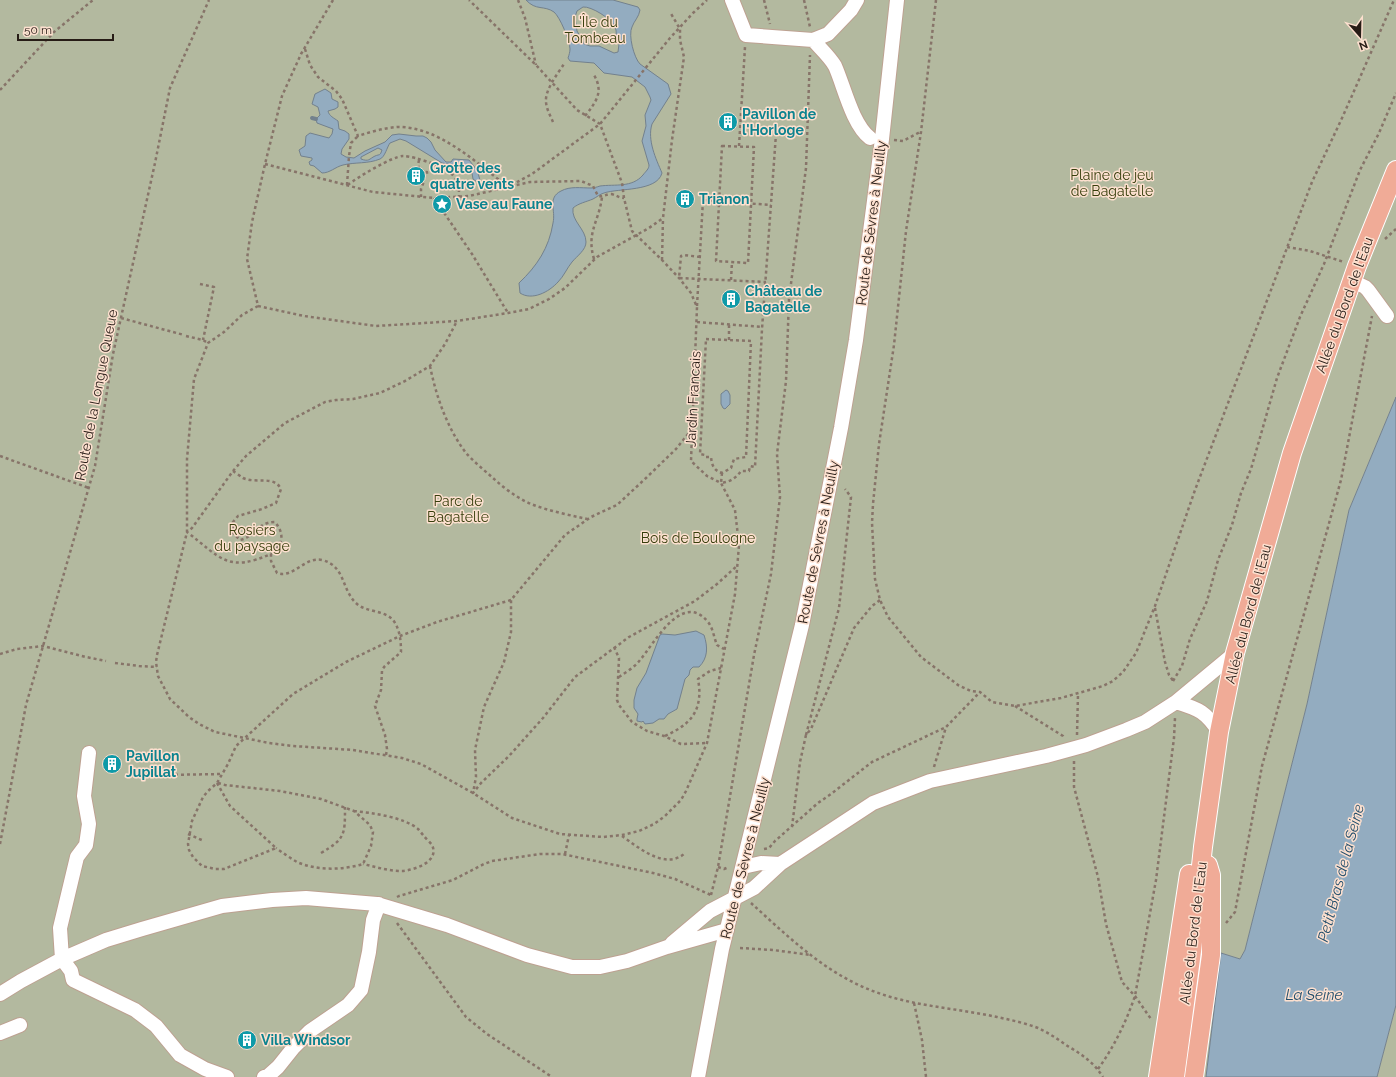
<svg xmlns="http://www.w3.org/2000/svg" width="1396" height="1077" viewBox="0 0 1396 1077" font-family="Raleway,sans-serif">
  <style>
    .green { fill: #b3b99f }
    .water { fill: #93acc0; stroke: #73818d; fill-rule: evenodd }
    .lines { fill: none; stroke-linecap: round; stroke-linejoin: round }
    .stream { stroke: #73818d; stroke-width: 4 }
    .minor-casing { stroke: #bda191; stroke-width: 16 }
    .major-casing { stroke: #fff; stroke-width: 20 }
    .path { stroke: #877469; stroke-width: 2.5; stroke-dasharray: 3 3; stroke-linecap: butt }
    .minor { stroke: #fff; stroke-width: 14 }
    .major { stroke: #f0ab97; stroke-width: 18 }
    .path-bridge { stroke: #877469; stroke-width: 2.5; stroke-dasharray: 3 3; stroke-linecap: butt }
    .labels { text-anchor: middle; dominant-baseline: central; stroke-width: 3; stroke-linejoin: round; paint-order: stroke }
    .park-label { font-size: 14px; fill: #373e0c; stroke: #fde0cf }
    .culture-label { font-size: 14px; font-weight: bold; fill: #0d838f; stroke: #fde0cf; text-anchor: start }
    .street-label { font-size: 14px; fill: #271c16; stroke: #fde0cf }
    .water-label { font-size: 15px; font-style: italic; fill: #224e6c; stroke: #fde0cf }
  </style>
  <rect width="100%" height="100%" fill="#fde0cf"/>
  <path class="green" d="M0 0H1396V397L1349 510 1307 704 1245 950 1240 959 1221 953 1206 1077H0Z
    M1396 1005V1077H1377Z"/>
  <path class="water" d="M526 0H613L638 7 640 10C639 17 634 21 632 27 628 35 634 58 640 64L668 84 671 94 652 124C647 140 656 159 662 173 657 192 618 188 604 193 600 194 597 197 593 199 586 202 579 203 573 208 571 221 586 229 586 242 586 250 577 256 572 262 567 268 564 276 558 282 549 292 532 301 520 293L519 283C537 266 549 248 553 223 556 210 547 198 561 191 570 186 581 188 591 188 594 188 597 187 600 186 615 184 632 188 643 175 646 171 649 169 649 165L642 141 646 126 645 115 651 100 650 97 645 87 632 77 604 73 594 63 570 61 568 58C569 55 570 52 570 49 570 41 560 17 554 12 544 5 536 11 526 0ZM583 7C591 6 612 19 615 27 617 31 616 35 616 40L619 44 618 52 614 53 599 46H590L584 44 581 38 577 31 575 17 577 11Z
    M325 89 331 93 332 99 338 102V107L335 109 328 111C329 116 334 118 338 121L339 129 345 131 349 134V139L342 149 341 154 346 157 354 158 365 151 385 142 392 135 399 134 416 136H423L427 138 431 142 435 150 446 162H451L453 159 469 160 477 170 480 180 477 182 473 179 472 173 467 171 464 166C456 164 450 165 442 163L406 141 400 139 390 143C387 147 385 157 380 159 368 164 355 162 343 165 335 167 330 173 322 173L314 166 310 165 309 162 312 160V158L301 156 299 150 305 146 306 136 310 133 329 138 332 134 333 129 317 123 316 119 320 115 318 107 312 104 315 94ZM378 148 382 150C380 156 380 154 375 156 369 159 369 162 361 159V157Z
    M726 390 728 391 730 395V404L725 409 723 408 721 404V394Z
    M1396 397V1005L1377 1077H1206L1221 953 1240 959 1245 950 1307 704 1349 510Z
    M696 631 704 635C708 647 708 658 699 667H693L690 670 689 675 685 679 677 709 668 714 664 719H659L653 723 645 724 643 721 642 722 637 721V719L638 714 634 708V700L637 688 646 673 660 635 662 634 675 635Z"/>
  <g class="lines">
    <path class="stream" d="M312 118 316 119"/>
    <g class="minor-casing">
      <path id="minor" d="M732 0 746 35 813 40
        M857 0 851 10 828 34 813 40C820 48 830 57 835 66 844 86 852 124 870 138
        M1352 281 1365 287 1368 290 1387 316
        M1176 702C1199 709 1206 712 1219 732
        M89 753 84 796 89 824 86 845 77 857 60 928 62 959 71 971 73 980 135 1010 156 1026 180 1055 205 1069 227 1077
        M743 867 761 863 780 864
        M672 943 710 911 754 888 780 864 873 803 930 781 1046 756 1086 745 1126 730 1145 722 1176 702 1235 653
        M0 994 21 981 62 959 106 940 142 929 222 906 272 900 306 898 377 904 447 925 527 955 572 967H600L627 961 667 947 727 930
        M0 1033 20 1025
        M264 1077 268 1076 278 1067 294 1047 310 1031 348 1005 361 990 369 952 373 920 379 904
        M698 1077 722 949 802 625 841 428 856 340 882 139 897 0"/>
    </g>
    <g class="major-casing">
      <path id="major" d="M1158 1077 1189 874
        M1175 1077 1192 951 1203 847 1219 732 1235 653 1292 453 1357 266 1396 170
        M1194 1077 1211 955V875L1208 865"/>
    </g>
    <path class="path" d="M333 0 301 54 282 96 265 164 252 222 247 259 258 306 242 315 224 332 208 343 194 379 187 459V532L157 655 156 662 158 676 170 699 189 717 199 724 215 732 269 743 293 746 353 750 402 758 421 764 473 793 512 818 560 834 603 837 622 835 639 831 654 824 665 816 681 800 686 791 707 743 735 594 739 545 735 510 721 483 707 476 691 461 697 307 691 293 679 278 662 260 632 231 624 198 622 183 600 124 577 110 536 65 469 0
      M518 0 525 18 536 65
      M764 0 770 24
      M804 0 810 27
      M936 0 921 132 906 231 894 345 879 444 873 504 872 523 875 579 880 600 888 617 921 657 958 685 971 691 980 692 992 702 1015 706 1061 698 1103 686 1113 681 1123 672 1136 653 1155 606 1195 490 1312 182 1343 116 1394 0
      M305 49 310 65 318 77 336 91 342 99 358 136C370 132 384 128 397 127 438 126 477 163 508 187L530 182 581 181 593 186 598 196C604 197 606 194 611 194 616 195 619 198 624 198
      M0 90 54 32 93 0
      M585 116C596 102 604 92 594 75
      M553 122C550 115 546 108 546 101 545 90 558 73 564 64
      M894 140 903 141 920 132
      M722 146 754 147 748 263 716 261Z
      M739 146 745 47
      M419 160 418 165 424 181 421 189V197
      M265 164 373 192 434 198 469 196 508 187 532 174 600 124 670 38 693 13 707 0
      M418 174H419
      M423 178 427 174V172H425
      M347 185 349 156 351 143 358 136
      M348 185C356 178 393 156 403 156 414 156 451 168 456 179 459 184 459 191 459 197
      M434 198 472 254 508 313
      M1385 239 1396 229
      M1287 247 1310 251 1344 262
      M700 257 684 255 681 256 679 278 766 282
      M594 259C586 232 599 222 602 197
      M662 260 663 218
      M731 280 732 262
      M200 284 214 287 203 340
      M258 306 304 316 376 326 457 321 508 313 529 309 549 299 565 288 597 257 649 228 663 218 672 140 684 57 680 40V29L670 12
      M697 306 703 200 771 205
      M121 318 184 335
      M697 322 763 327
      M186 336 203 340 208 343
      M706 339 751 341 746 457 734 459 731 468 722 473C713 470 712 465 711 457H706L705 455 700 454Z
      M729 340V325
      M430 366C436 396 447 428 466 453 474 462 484 470 493 478 504 488 517 498 531 504 549 511 569 515 587 519
      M692 429 676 449 646 478 617 505 591 517 565 535 511 600V632L504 662 484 707 475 750 476 777 473 793 481 783 509 756 543 718 575 677 629 637 695 601 717 584 738 565
      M0 456 89 488
      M233 471C236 473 240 476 243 478 256 484 274 475 281 489L276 503 262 509 238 516 233 522V533L240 540C255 537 257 522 275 522 285 534 283 545 271 554
      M722 473 721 483C730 482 736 478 741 471H749L750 466 755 467 762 329 776 134
      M1155 608 1165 662 1169 675 1174 682
      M614 647 619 658 617 700 619 705 632 722 647 731 664 736 681 744 707 743
      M0 654 17 649 43 646 86 657 106 661
      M115 663 139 666 157 667
      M619 677C626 672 635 667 640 660 654 644 682 590 708 622 713 628 714 638 717 645L724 649
      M1173 681 1182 666 1190 639 1207 601 1218 560 1232 525 1241 493 1251 469 1277 378 1300 317 1324 264 1360 170 1379 133 1396 93
      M1015 706 1063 736 1064 738
      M806 735 839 608 851 497 845 489
      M1077 735 1078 694
      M665 736C682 728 697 719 699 698 700 692 699 685 698 679L710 671 721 668
      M386 755 387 749 385 735 375 706 381 690 382 671 384 667 401 652C401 641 400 629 393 620 384 610 366 612 357 604 341 590 346 566 322 560 305 556 293 579 277 573L271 561V554C227 573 221 558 187 532L192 528 233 471 246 456 285 423 325 402 336 400 353 399 380 393 405 381 430 366 445 344 457 321
      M1074 761V787L1098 877 1106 924 1122 982 1135 996 1151 1019
      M934 767 946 727 980 692
      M163 775 222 774
      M217 783 230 806 276 848 224 869H215L202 866 193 857 189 850 188 844 192 821 203 797 208 791 217 783 228 764 236 746 293 694 346 662 400 636 437 622 511 600
      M218 783 225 785 280 791 321 799 354 811 370 825 373 832 371 846 363 864C343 870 317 871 297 862 290 858 283 853 276 848
      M354 811C372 813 404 817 418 829 420 831 422 834 424 836 426 839 430 842 432 845 440 862 414 870 402 871 388 871 376 867 363 864
      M792 827 800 762 806 735 811 729 854 628 872 606 880 600
      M188 834 204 841
      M622 836C638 847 664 870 684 854
      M0 844 26 705 95 466 113 354 155 163 170 88 209 0
      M764 849 769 848 775 841 818 803 831 794 872 762 946 727
      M321 853C345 839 345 835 345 807
      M565 854 569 835
      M718 867 724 869 729 867
      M711 895 718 867 754 655 771 574 780 497 777 454 786 381 789 299 806 168 810 55
      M397 897 399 896 453 880 484 864 492 861 540 854H562L653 873 675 879 711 895V896
      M751 903C783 932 819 967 859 985 902 1006 951 1007 997 1017 1011 1020 1025 1023 1038 1028 1049 1033 1059 1040 1069 1047 1083 1055 1094 1063 1103 1077
      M397 923 466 1017 487 1034 552 1077
      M1226 923 1235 912 1262 766 1341 480 1372 316
      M740 948 773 950 811 955
      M914 1003 922 1040 926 1077
      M1098 1069C1114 1047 1126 1022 1135 996L1156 880 1174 738 1175 718"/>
    <use href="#minor" class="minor"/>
    <use href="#major" class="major"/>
    <path class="path-bridge" d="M419 174 425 172"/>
  </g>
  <defs>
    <g id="building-disc" transform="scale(1)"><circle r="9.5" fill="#0f9aa8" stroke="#fde0cf"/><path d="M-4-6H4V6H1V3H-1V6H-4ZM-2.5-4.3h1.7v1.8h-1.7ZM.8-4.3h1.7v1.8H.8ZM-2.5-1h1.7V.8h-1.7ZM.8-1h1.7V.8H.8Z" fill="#fff"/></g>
    <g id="sight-disc" transform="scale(1)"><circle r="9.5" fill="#0f9aa8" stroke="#fde0cf"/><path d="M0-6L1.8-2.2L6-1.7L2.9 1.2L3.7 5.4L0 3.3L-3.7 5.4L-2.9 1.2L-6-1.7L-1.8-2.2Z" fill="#fff"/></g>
  </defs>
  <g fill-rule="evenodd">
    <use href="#building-disc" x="728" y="122"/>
    <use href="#building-disc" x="416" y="176"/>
    <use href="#building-disc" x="685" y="199"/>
    <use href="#sight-disc" x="442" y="204"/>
    <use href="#building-disc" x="731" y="299"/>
    <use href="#building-disc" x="112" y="764"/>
    <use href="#building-disc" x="247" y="1040"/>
  </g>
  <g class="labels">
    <g class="park-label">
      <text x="595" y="22">L'Île du<tspan x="595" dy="16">Tombeau</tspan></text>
      <text x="1112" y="175">Plaine de jeu<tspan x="1112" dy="16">de Bagatelle</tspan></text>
      <text x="458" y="501">Parc de<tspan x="458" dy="16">Bagatelle</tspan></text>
      <text x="252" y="530">Rosiers<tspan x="252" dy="16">du paysage</tspan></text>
      <text x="698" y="538">Bois de Boulogne</text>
    </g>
    <g class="culture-label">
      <text x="742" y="114">Pavillon de<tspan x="742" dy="16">l'Horloge</tspan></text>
      <text x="430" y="168">Grotte des<tspan x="430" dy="16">quatre vents</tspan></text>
      <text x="699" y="199">Trianon</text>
      <text x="456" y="204">Vase au Faune</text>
      <text x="745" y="291">Château de<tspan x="745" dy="16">Bagatelle</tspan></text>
      <text x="126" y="756">Pavillon<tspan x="126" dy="16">Jupillat</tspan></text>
      <text x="261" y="1040">Villa Windsor</text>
    </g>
    <g class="street-label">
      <text transform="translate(871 223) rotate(-83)">Route de Sèvres à Neuilly</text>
      <text transform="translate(1344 305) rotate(-70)">Allée du Bord de l'Eau</text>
      <text transform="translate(96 395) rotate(-79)">Route de la Longue Queue</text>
      <text transform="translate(693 399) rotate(-87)">Jardin Francais</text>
      <text transform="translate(818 542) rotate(-79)">Route de Sèvres à Neuilly</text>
      <text transform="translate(1248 614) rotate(-75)">Allée du Bord de l'Eau</text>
      <text transform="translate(745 858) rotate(-76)">Route de Sèvres à Neuilly</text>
      <text transform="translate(1193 933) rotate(-83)">Allée du Bord de l'Eau</text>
    </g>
    <g class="water-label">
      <text transform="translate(1341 873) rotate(-75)">Petit Bras de la Seine</text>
      <text x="1314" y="995">La Seine</text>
    </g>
  </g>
  <g transform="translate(1360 36) rotate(160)" stroke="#fde0cf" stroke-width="3" paint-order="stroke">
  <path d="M0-3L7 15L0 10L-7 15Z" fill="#271c16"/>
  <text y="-6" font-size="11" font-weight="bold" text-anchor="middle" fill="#271c16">N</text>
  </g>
  <path d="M18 34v6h95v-6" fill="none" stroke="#271c16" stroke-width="2"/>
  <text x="24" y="34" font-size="12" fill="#271c16" stroke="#fde0cf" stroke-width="3" paint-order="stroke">50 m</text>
</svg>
